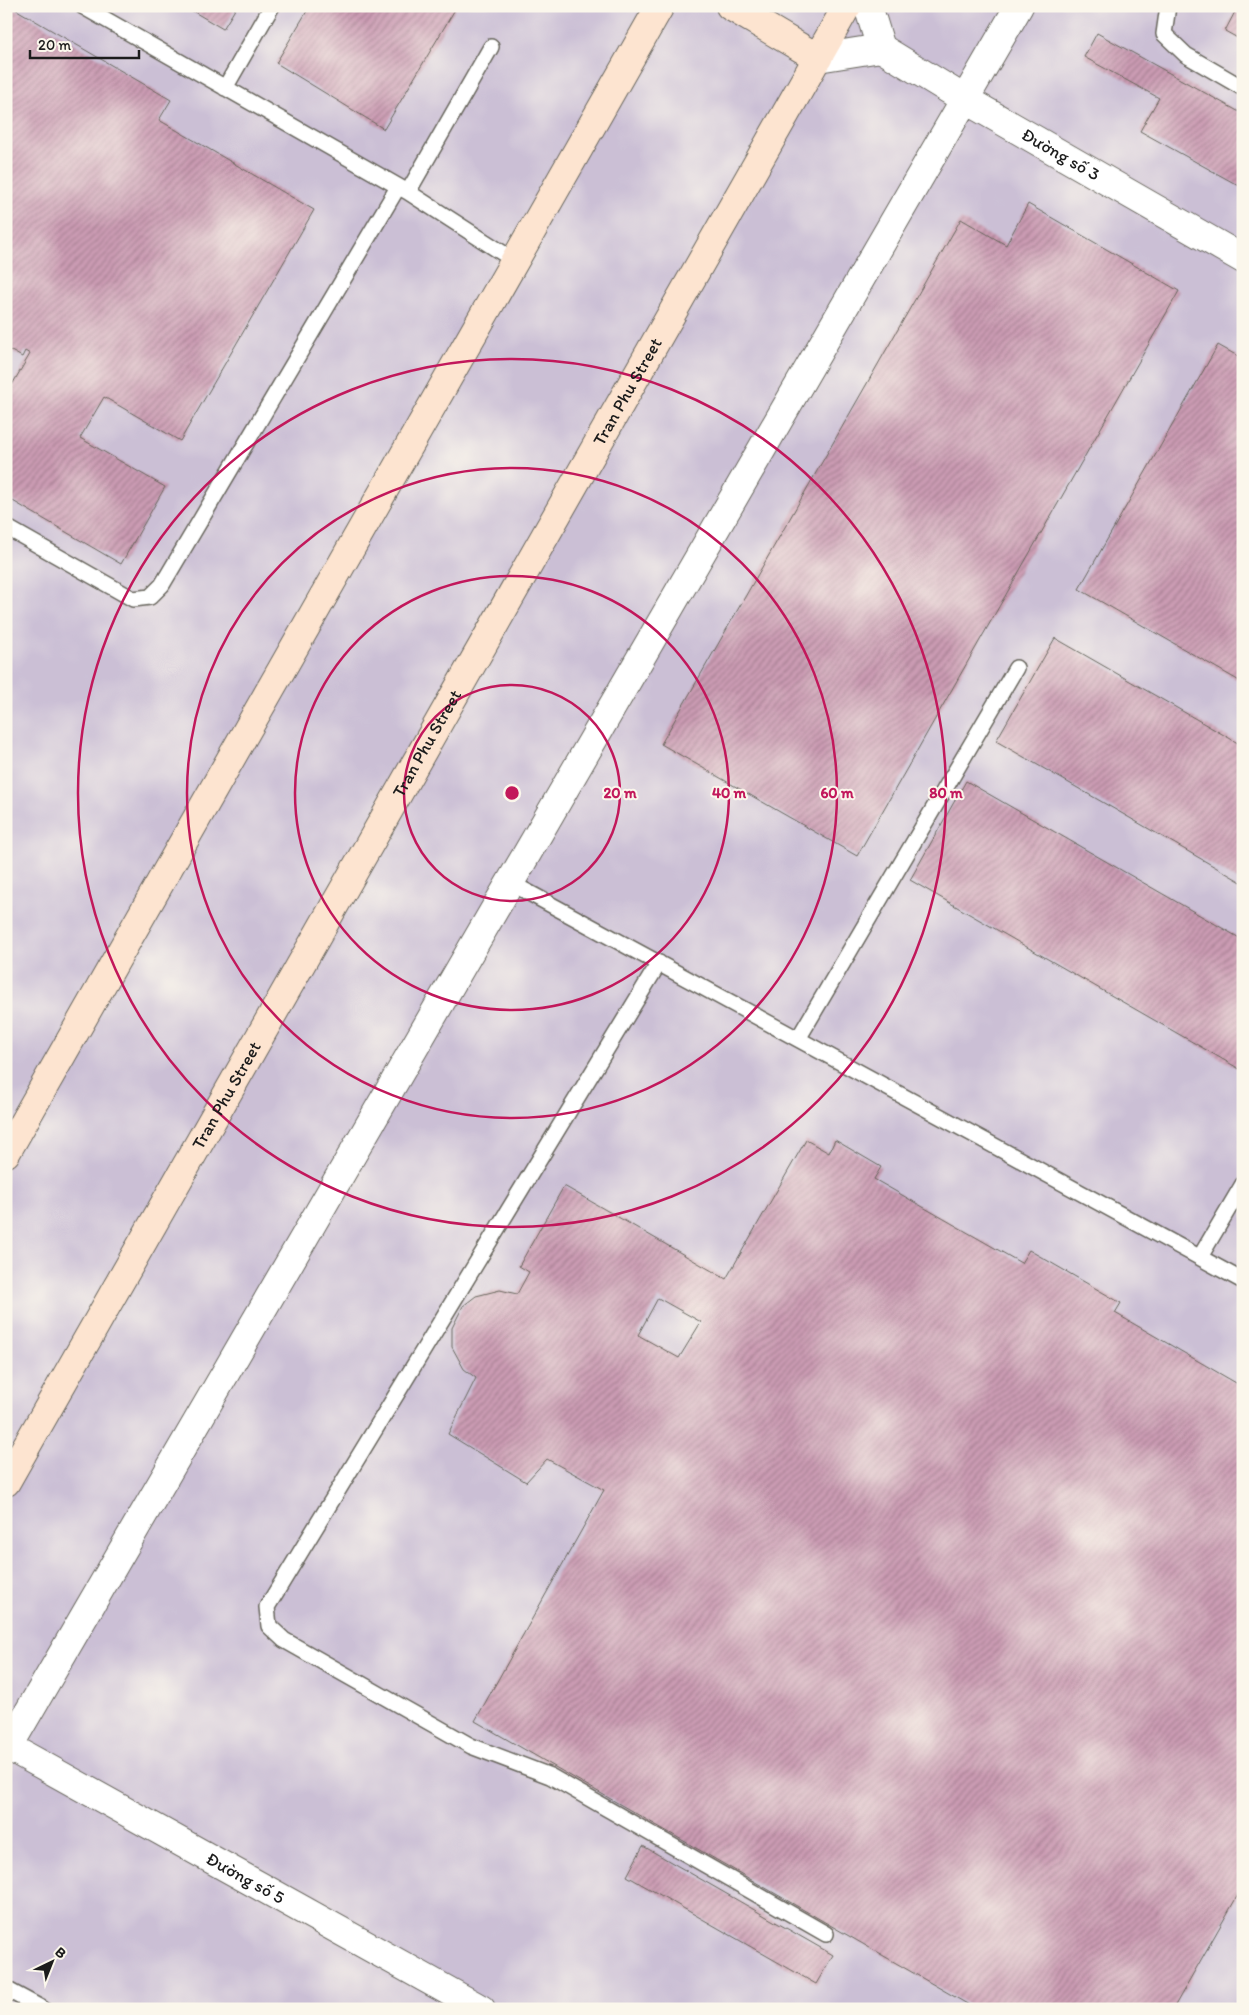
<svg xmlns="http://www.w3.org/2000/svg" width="1249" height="2015" viewBox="0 0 1249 2015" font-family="Itim,sans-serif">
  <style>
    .industrial { fill: #cbbfd5 }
    .building { fill: url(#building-hatch); fill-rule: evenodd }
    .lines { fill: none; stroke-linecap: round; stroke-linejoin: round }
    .service-casing { stroke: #67655c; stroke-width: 18 }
    .minor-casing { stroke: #67655c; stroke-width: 30 }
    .secondary-casing { stroke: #67655c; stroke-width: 30 }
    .service { stroke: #fff; stroke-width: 15 }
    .minor { stroke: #fff; stroke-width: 28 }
    .secondary { stroke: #fde4d0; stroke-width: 28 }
    .ring { fill: none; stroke: #c2185b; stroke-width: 2.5 }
    .labels { text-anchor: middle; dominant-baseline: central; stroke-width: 4; stroke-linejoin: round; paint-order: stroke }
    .street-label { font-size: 18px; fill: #1c1c1c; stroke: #fbf7ec }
    .centre { fill: #c2185b; stroke: #fbf7ec; stroke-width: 2.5 }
    .ring-label { font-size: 15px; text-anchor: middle; font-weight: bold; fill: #c2185b; stroke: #fbf7ec; stroke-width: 4; stroke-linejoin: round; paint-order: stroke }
  </style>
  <defs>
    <pattern id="building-hatch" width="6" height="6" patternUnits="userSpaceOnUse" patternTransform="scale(1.25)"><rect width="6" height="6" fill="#cb9bb3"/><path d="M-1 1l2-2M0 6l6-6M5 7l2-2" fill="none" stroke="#a47e91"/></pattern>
  </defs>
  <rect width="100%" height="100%" fill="#fbf7ec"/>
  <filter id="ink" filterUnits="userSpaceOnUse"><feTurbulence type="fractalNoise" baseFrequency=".02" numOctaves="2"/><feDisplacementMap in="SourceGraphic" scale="10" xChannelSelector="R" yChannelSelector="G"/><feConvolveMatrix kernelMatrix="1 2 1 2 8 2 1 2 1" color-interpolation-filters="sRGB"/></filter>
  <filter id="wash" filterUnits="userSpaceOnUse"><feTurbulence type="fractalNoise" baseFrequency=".0096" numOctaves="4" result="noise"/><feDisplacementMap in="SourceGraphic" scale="20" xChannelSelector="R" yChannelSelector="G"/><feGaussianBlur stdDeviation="1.12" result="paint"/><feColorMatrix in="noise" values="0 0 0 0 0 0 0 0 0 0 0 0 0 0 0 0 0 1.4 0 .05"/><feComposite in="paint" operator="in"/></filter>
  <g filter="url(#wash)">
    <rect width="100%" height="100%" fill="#f2ecd4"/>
    <path class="industrial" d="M6 6H1243V2009H6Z"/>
    <g id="blocks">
      <path class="building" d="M6 6H10L171 100 159 120 314 210 180 441 104 397 80 438 165 487 121 564 6 497V395L30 354 25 351 22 357 6 348Z
        M184 6H237L223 29Z
        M310 6H457L384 129 276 63Z
        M1238 6H1243V41L1225 31Z
        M1097 33 1243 114V188L1140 131 1159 98 1084 57Z
        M1028 204 1179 291 857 856 661 744 961 219 1006 245Z
        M1218 345 1243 359V683L1079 589Z
        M1055 638 1243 746V883L996 741Z
        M966 781 1243 940V1071L910 880Z
        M806 1140 829 1153 835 1140 881 1167 874 1179 1021 1263 1029 1250 1121 1303 1115 1313 1243 1387V1886L1173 2009H976L475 1721 604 1490 547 1459 526 1482 448 1434 476 1378 464 1369 452 1347V1328L463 1306 476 1296 500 1290 517 1294 529 1272 519 1266 564 1186 726 1279ZM658 1298 701 1322 679 1358 638 1335Z
        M643 1846 833 1955 816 1984 627 1876Z"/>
    </g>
  </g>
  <g filter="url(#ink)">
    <use href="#blocks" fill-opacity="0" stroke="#67655c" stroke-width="1"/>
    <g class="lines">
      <g class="service-casing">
        <path id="service" d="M82 6 408 192 515 261
          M1168 6 1164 34 1186 55 1243 88
          M225 88 272 6
          M408 192 491 47
          M6 527 133 599 150 597 162 585 398 187
          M511 883 1243 1281
          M659 963 267 1607 269 1626 284 1640 471 1746 550 1776 826 1934
          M798 1039 1016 668
          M1200 1257 1243 1184
          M6 1989 43 2009"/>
      </g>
      <g class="minor-casing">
        <g id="minor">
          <path d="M868 6 881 48"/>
          <path id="s1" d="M881 48 966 100 1243 259"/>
          <path d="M818 58 881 48"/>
          <path id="s2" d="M6 1745 481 2009"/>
          <path d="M6 1751 1019 6"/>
        </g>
      </g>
      <g class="secondary-casing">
        <g id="secondary">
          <path d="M730 6 818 58"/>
          <path d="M6 1153 660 6"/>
          <path id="s3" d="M6 1482 847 6"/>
        </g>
      </g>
      <use href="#service" class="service"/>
      <use href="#minor" class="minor"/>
      <use href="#secondary" class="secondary"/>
    </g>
  </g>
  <g class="ring">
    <circle cx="512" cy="793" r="108"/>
    <circle cx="512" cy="793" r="217"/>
    <circle cx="512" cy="793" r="325"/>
    <circle cx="512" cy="793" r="434"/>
  </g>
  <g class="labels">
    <g class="street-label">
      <text stroke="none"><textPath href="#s1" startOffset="209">Đường số 3</textPath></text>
      <text stroke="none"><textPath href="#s3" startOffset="1255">Tran Phu Street</textPath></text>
      <text stroke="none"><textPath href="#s3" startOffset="850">Tran Phu Street</textPath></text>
      <text stroke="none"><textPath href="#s3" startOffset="445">Tran Phu Street</textPath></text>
      <text stroke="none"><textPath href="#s2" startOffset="274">Đường số 5</textPath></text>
    </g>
  </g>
  <circle cx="512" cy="793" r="8" class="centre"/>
  <g class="ring-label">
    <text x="620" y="798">20 m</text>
    <text x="729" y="798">40 m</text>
    <text x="837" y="798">60 m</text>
    <text x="946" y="798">80 m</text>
  </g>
  <rect width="1249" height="2015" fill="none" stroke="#fbf7ec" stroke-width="25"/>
  <g transform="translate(52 1962) rotate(43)" stroke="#fbf7ec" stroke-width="4" paint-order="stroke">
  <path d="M0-4L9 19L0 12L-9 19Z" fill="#1c1c1c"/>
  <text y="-8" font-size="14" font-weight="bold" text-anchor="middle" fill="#1c1c1c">B</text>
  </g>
  <path d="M30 50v8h109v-8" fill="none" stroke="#1c1c1c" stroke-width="2.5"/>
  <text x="38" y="50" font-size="15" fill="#1c1c1c" stroke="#fbf7ec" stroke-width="4" paint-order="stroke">20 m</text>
</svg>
